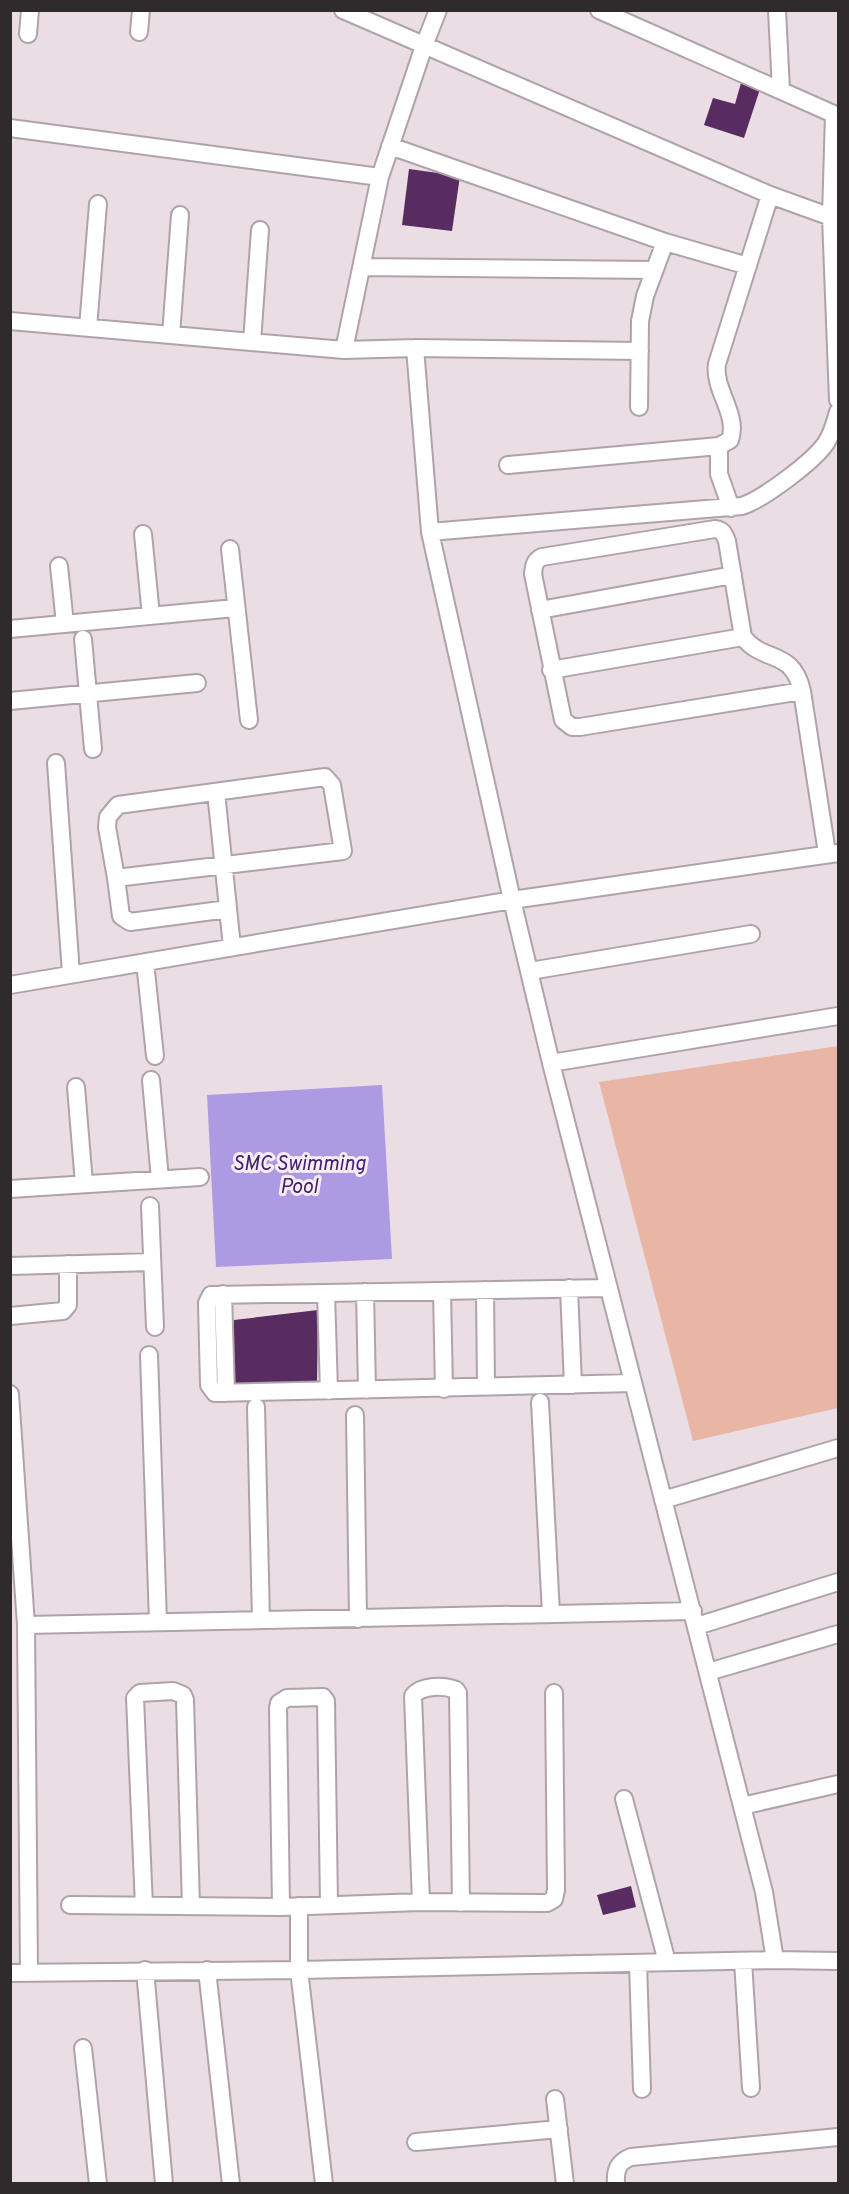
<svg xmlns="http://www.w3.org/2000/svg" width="849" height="2194" viewBox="0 0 849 2194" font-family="Overpass,sans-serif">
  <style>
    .green { fill: #e9b6a6 }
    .water { fill: #ac9be2 }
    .building { fill: #582b61 }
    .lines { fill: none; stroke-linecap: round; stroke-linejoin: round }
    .minor-casing { stroke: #afa3a9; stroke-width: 20 }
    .minor { stroke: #fff; stroke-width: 16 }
    .labels { text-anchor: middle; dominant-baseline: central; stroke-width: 6; stroke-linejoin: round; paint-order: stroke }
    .water-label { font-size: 20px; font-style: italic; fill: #3e2072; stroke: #f8ebf1 }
  </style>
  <rect width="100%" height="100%" fill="#eadde4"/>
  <path class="green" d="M838 1046V1408L693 1441 599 1082Z"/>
  <path class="water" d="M382 1085 392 1259 216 1267 207 1095Z"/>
  <path class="building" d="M741 83 760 89 744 138 704 125 713 98 735 104Z
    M409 169 460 176 452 231 402 225Z
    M318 1310 317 1383 234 1384V1320Z
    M631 1886 636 1907 603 1915 597 1895Z"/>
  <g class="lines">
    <g class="minor-casing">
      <path id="minor" d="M343 10 770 195 831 217
        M599 10 838 116
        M777 10 781 90
        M139 32 141 10
        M28 34 30 10
        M834 114 831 217 838 400
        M10 128 380 177
        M390 146 665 242 748 266
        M362 267 654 270
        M10 321 344 350 415 348 640 351
        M88 328 98 204
        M171 335 180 215
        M252 342 260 230
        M415 348 430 532 512 900 551 1063 764 1892 775 1960
        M344 350 380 177 424 46 438 10
        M639 407 640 321 645 296 665 242
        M719 446V474L731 508
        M508 465 719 446 730 440C739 414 713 390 717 364L770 195
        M430 532 742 506C763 499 813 462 826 443 832 434 835 423 838 412
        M143 534 151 616
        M230 549 249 720
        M59 566 65 624
        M540 610 733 575
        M10 629 235 608
        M83 639 93 749
        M551 670 743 637
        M802 691 580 727H572L563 720 533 574C534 566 534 561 542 557L715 529C723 530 724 534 727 541L743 637C764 664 792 648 802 691L827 853 828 854
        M10 701 197 683
        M56 763 71 974
        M325 777 332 785 343 851 116 878 107 827 108 817 118 805Z
        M216 792 232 947
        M116 878 121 916 130 922 228 909
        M145 962 155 1056
        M530 971 751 934
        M10 985 512 900 838 853
        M551 1063 838 1016
        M151 1080 160 1179
        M76 1087 84 1184
        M10 1189 200 1177
        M150 1206 155 1327
        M10 1266 152 1262
        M569 1288 573 1385
        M609 1288 211 1295 207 1303 209 1385 215 1393 633 1383
        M485 1290 486 1387
        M442 1291 444 1389
        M365 1292 367 1390
        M326 1293 329 1391
        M223 1294 226 1393
        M10 1316 63 1311 68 1305V1264
        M149 1355 158 1622
        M10 1394 26 1625 29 1972
        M540 1402 551 1614
        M256 1407 261 1620
        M355 1415 358 1619
        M663 1500 838 1448
        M26 1625 693 1611
        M697 1626 838 1582
        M708 1672 838 1634
        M624 1799 667 1962
        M742 1806 838 1784
        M421 1902 413 1696C421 1685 444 1685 456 1690L458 1693 461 1903
        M70 1905 281 1907 421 1902 547 1903 554 1899 556 1890 554 1693
        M144 1906 135 1698 140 1693 173 1691 183 1695 185 1700 191 1906
        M299 1906V1970L324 2184
        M281 1907 278 1708 279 1703 287 1698 323 1697 326 1701 329 1904
        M743 1961 751 2088
        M638 1963 642 2089
        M145 1970 164 2184
        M207 1970 231 2184
        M10 1973 299 1970 775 1960 838 1961
        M83 2048 98 2184
        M555 2099 565 2184
        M416 2142 559 2129
        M616 2184C615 2170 618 2162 631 2157L838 2137"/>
    </g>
    <use href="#minor" class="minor"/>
  </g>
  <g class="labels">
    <g class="water-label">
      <text x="299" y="1165">SMC Swimming<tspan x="299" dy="23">Pool</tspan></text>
    </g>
  </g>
  <rect width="849" height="2194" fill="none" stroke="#2f2a2c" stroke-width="24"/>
</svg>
